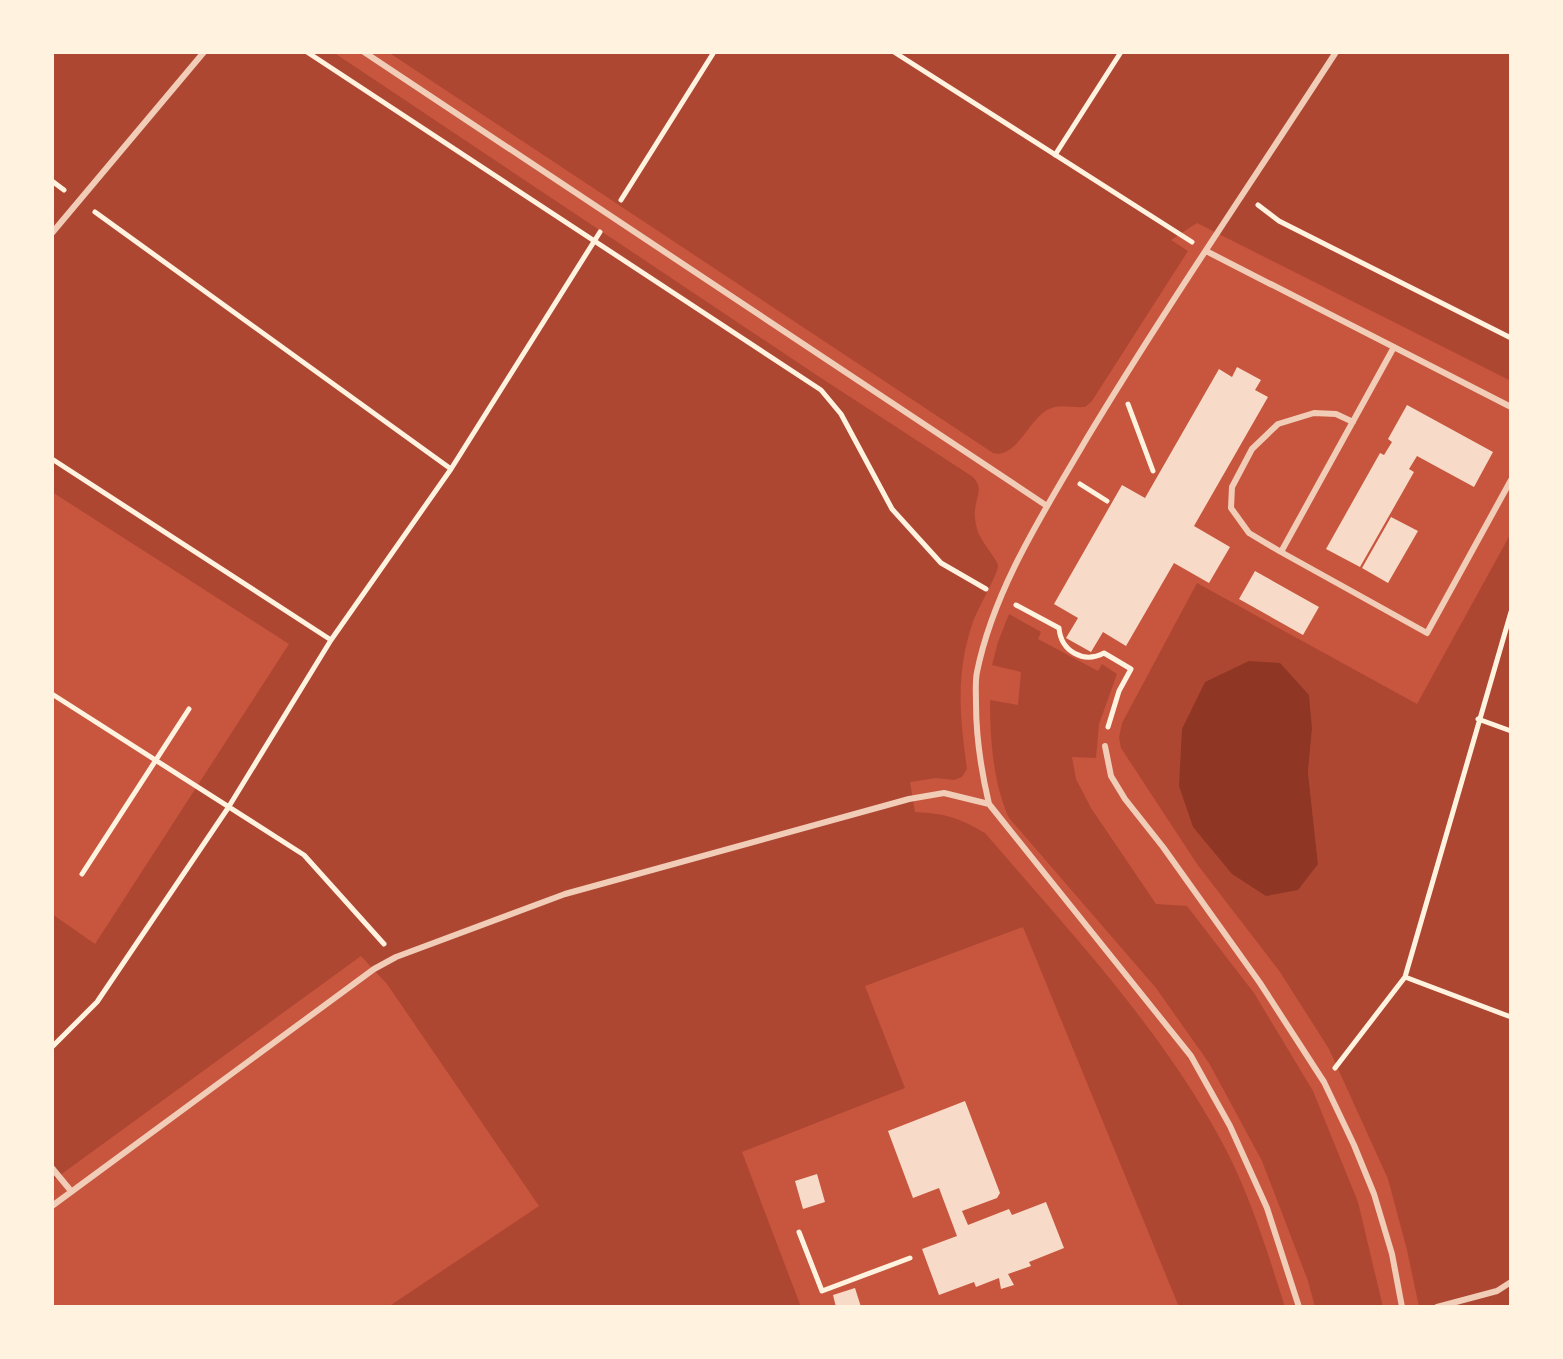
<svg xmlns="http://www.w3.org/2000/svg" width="1563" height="1359" viewBox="0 0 1563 1359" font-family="Lato,sans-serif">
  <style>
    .green { fill: #ae4732; fill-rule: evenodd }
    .water { fill: #8f3625 }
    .building { fill: #f7dbc8 }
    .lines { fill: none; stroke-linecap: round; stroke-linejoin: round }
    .path { stroke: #fff3e0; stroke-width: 5 }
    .service { stroke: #f1ccb7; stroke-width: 6 }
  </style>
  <rect width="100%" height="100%" fill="#c8553d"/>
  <path class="green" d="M52 52H333L818 376 973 477C984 489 976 496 975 511 974 516 976 524 977 529 980 541 999 561 998 566 998 574 977 610 973 622 955 674 960 717 967 769L962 777 954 780 936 778 910 782 915 812C947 814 957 817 985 833 1070 932 1160 1027 1222 1142 1250 1194 1267 1251 1285 1307H1179L1023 927 865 986 905 1088 742 1152 801 1307H388L539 1206 387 984 361 956 52 1181V914L95 944 289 644 52 492Z
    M388 52H1511V381L1197 223 1171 240 1188 251 1092 401 1085 407C1071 408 1059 403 1047 410 1028 421 1016 459 993 453Z
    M1511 533V1307H1419L1407 1250 1388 1179 1329 1049 1280 972 1197 864 1121 748 1119 738 1122 723 1197 583 1417 704ZM1312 729 1308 772 1318 864 1232 874Z
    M1009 614 1041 632 1038 639 1098 671 1102 664 1117 674 1099 724 1096 758 1072 757 1076 779 1091 808 1156 904 1187 906 1254 993 1313 1091 1358 1202 1383 1307H1315L1308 1281 1262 1161 1209 1063 1156 988 1009 818C993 784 990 737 990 700L1018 705 1021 672 992 665 998 642Z"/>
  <path class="water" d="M1249 661 1280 663 1309 695 1312 729 1308 772 1318 864 1298 890 1266 896 1232 874 1193 827 1179 786 1182 729 1205 682Z"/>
  <path class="building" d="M1237 367 1261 380 1255 390 1268 397 1194 526 1230 547 1209 583 1174 563 1126 646 1103 632 1091 652 1066 638 1078 618 1054 604 1122 485 1145 498 1219 369 1232 377Z
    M1407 405 1493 452 1474 487 1417 456 1409 469 1414 472 1360 567 1326 549 1380 453 1384 455 1392 442 1388 439Z
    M1391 517 1418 531 1388 583 1362 568Z
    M1255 571 1319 607 1303 635 1239 599Z
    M965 1101 1000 1193 997 1198 962 1211 968 1225 1009 1209 1012 1215 1046 1202 1064 1248 1029 1262 1031 1266 1008 1274 1014 1285 1001 1289 999 1278 976 1287 974 1282 939 1295 922 1249 957 1236 939 1188 913 1198 888 1131Z
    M817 1174 825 1202 803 1209 795 1181Z
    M855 1288 861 1307H836L833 1295Z"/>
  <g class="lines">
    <path class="path" d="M307 52 821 390 841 414 892 509 941 563 986 589
      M894 52 1192 242
      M1055 155 1121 52
      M52 181 64 190
      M621 200 714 52
      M1258 205 1279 221 1511 338
      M95 212 451 469
      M1128 404 1153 471
      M52 459 331 640
      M1080 484 1107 501
      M1016 605 1059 628C1061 651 1083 664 1104 653L1131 669 1119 691 1108 727
      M52 694 304 855 384 944
      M1478 719 1511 731
      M82 874 189 709
      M1405 977 1511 1017
      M52 1047 97 1002 228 808 331 640 451 469 600 232
      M1335 1068 1405 977 1511 612
      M799 1232 822 1291 910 1258"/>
    <path class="service" d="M364 52 1047 506
      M52 233 204 52
      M1206 251 1511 407
      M1394 347 1281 552 1427 633 1511 480
      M1281 552 1249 533 1231 508 1232 487 1252 449 1278 424 1314 413 1336 414 1353 422
      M1105 746 1111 776 1125 799 1163 847 1260 983 1324 1082 1354 1145 1374 1194 1392 1254 1402 1307
      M52 1168 71 1191
      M52 1206 374 969 396 957 565 894 909 799 944 793 989 804
      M1299 1307 1267 1208 1230 1126 1191 1056 989 804C981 770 976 737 976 703 976 693 975 682 977 672 994 588 1044 512 1087 438 1166 307 1253 180 1336 52
      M1437 1307 1497 1291 1511 1282"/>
  </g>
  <rect width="1563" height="1359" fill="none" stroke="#fff3e0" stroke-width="108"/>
</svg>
